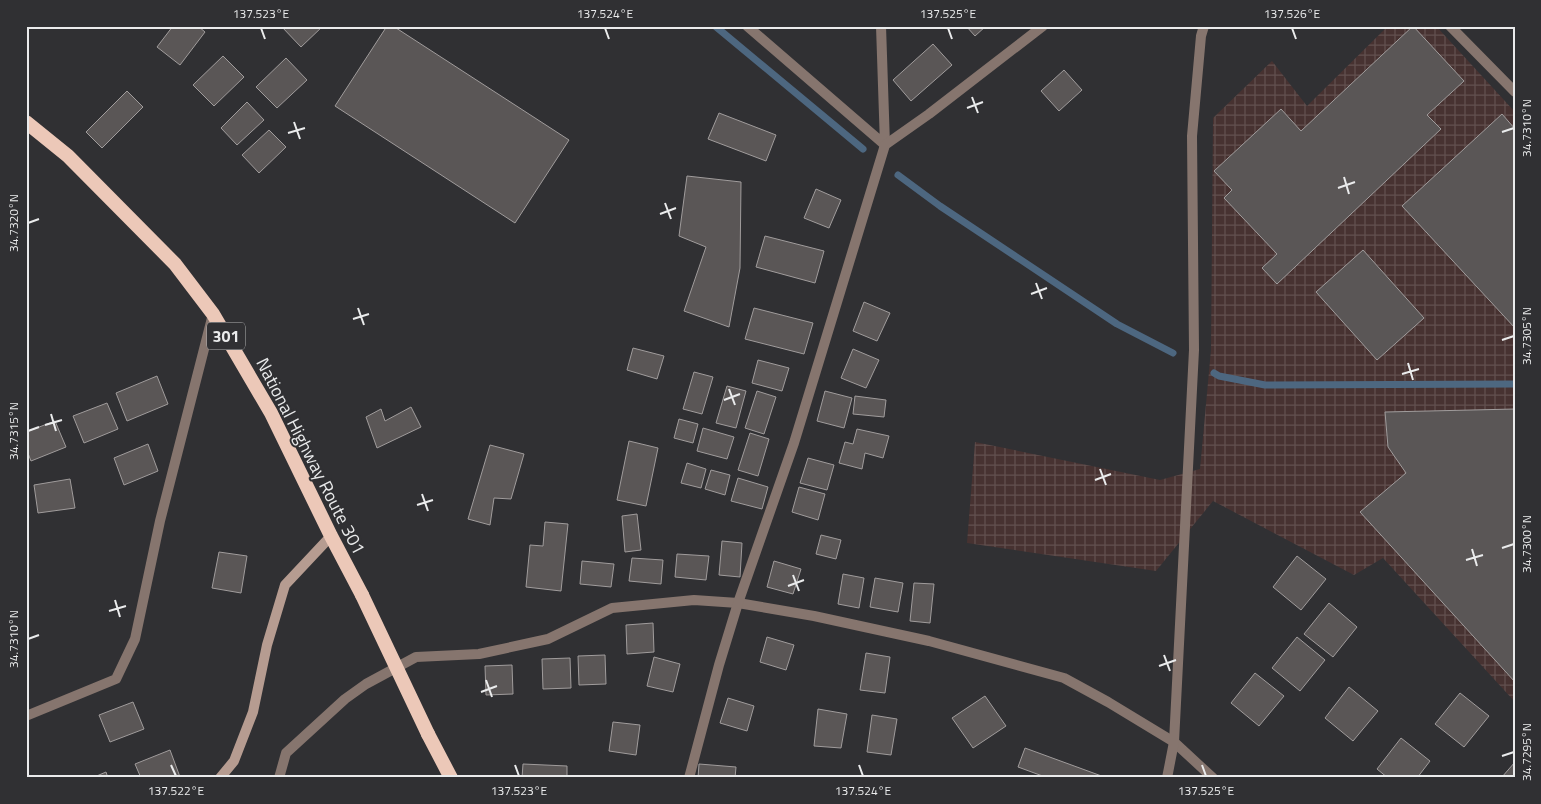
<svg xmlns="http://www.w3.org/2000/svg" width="1541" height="804" viewBox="0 0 1541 804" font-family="'Titillium Web',sans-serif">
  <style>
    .industrial { fill: url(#industrial-grid) }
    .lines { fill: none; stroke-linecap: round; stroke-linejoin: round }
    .stream { stroke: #4d6780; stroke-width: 7 }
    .building { fill: #5a5656; stroke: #a09c9c }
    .minor { stroke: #86756e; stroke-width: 10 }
    .tertiary { stroke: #86756e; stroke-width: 10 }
    .secondary { stroke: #b69c91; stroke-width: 10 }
    .trunk { stroke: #ecc8b8; stroke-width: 14 }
    .trunk-bridge { stroke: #ecc8b8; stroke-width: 14 }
    .ticks { fill: none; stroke: #eaebec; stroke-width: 2 }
    .labels { text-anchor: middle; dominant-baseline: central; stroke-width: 4; stroke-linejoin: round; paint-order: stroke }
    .shield { fill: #303033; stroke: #b2b3b4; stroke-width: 1 }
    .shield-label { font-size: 16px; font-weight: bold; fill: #eaebec }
    .street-label { font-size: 18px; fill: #eaebec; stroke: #303033 }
    .neatline { fill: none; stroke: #eaebec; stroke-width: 2 }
    .ticks-label { font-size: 12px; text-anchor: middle; fill: #eaebec }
  </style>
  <defs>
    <pattern id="industrial-grid" width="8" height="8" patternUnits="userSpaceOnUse" patternTransform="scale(1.25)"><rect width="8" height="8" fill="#473231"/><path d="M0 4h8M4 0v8" fill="none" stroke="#62504f"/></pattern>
  </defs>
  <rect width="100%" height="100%" fill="#303033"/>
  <path class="industrial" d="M1388 26H1436L1515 112V702L1383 558 1354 575 1213 501 1156 571 967 543 975 442 1160 480 1200 469 1211 350 1213 118 1272 61 1307 106Z"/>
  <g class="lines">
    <path class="stream" d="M715 26 863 149
      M898 175 940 206 1117 324 1173 353
      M1214 373 1219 376 1265 385 1515 384"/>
  </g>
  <path class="building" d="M173 26H198L205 32 180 65 157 47Z
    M281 26H323L301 47Z
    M387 26H393L569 140 515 223 335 106Z
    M966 26H986L975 36Z
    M1413 26 1464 81 1427 115 1441 129 1277 284 1262 268 1277 254 1224 198 1232 190 1214 171 1281 109 1301 131Z
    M933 44 952 65 911 101 893 80Z
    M223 56 244 77 214 106 193 85Z
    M286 58 307 80 277 108 256 87Z
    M1064 70 1082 90 1059 111 1041 91Z
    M127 91 143 107 102 148 86 132Z
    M247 102 264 120 237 145 221 128Z
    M719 113 776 135 766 161 708 139Z
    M1502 114 1515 129V328L1402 206Z
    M269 130 286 147 259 173 242 155Z
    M687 176 741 182 740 268 729 327 684 311 706 247 679 236Z
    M816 189 841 200 829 228 804 218Z
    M765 236 824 251 815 283 756 267Z
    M1363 250 1424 318 1377 360 1316 292Z
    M864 302 890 313 877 341 853 331Z
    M754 308 813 323 804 354 745 339Z
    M633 348 664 356 657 379 627 370Z
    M853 349 879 360 866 388 841 378Z
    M758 360 789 368 782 391 752 383Z
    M694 372 713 377 702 414 683 409Z
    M157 376 168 404 127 421 116 393Z
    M727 386 746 391 736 428 716 423Z
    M757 391 776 397 764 434 745 428Z
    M825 391 852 398 844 428 817 421Z
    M855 396 886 400 884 417 853 414Z
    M107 403 118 429 84 443 73 416Z
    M411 407 421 427 377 448 366 417 381 409 385 421Z
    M1515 409V682L1360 512 1406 473 1388 447 1385 412Z
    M679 419 698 424 693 443 674 438Z
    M55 421 66 447 31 461 26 448V432Z
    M703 428 734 437 727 459 697 451Z
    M857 429 889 436 883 458 865 453 862 469 839 463 845 442 853 444Z
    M750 433 769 439 758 476 738 470Z
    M629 441 658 448 646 506 617 500Z
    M148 444 158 471 124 485 114 458Z
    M490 445 524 454 511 499 494 498 490 525 468 519Z
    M808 458 834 465 827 490 800 483Z
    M687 463 706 469 701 488 681 483Z
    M711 470 730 475 725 495 705 489Z
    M738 478 768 487 762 509 731 501Z
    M70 479 75 508 38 513 34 485Z
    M799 487 825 494 818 520 792 512Z
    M637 514 641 550 625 552 622 516Z
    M545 522 568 524 561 591 526 587 530 545 543 546Z
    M821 535 841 540 836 559 816 554Z
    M722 541 742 543 740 577 719 575Z
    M219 552 247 556 241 593 212 588Z
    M677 554 709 556 706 580 675 577Z
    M1297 556 1326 579 1301 610 1273 587Z
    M632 558 663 560 661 584 629 581Z
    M582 561 614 564 611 587 580 584Z
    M774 561 801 569 793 594 767 587Z
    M843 574 864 578 859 608 838 604Z
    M875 578 903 583 898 612 870 607Z
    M914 583 934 584 930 623 910 621Z
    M1329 603 1357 627 1333 657 1304 634Z
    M653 623 654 652 627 654 626 625Z
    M767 637 794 645 786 670 760 662Z
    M1297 637 1325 660 1300 691 1272 668Z
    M866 653 890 657 885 693 860 690Z
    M605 655 606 684 579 685 578 656Z
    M654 657 680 664 673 692 647 686Z
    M570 658 571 688 543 689 542 659Z
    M512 665 513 694 486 695 485 666Z
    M1255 673 1284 696 1259 726 1231 703Z
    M1349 687 1378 711 1353 741 1325 718Z
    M1460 693 1489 716 1464 747 1435 724Z
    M985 696 1006 726 973 748 952 718Z
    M728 698 754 706 747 731 720 723Z
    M133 702 144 729 110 742 99 715Z
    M818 709 847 714 841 748 814 746Z
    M872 715 897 719 891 755 867 752Z
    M613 722 640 725 636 755 609 751Z
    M1401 738 1430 761 1417 778H1388L1377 769Z
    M1025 748 1107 778H1048L1018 767Z
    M170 750 180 777 141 778 135 764Z
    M1515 762V778H1503L1502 777Z
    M523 764 567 766V778H522Z
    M699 764 736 767 735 778H698Z
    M106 772 108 778H92Z"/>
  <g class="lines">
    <path class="minor" d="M747 26 885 145
      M881 26 885 145
      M1450 26 1515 92
      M26 716 116 679 135 639 160 521 213 314
      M279 778 286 753 345 699 366 684 416 657 479 654 548 639 612 608 694 600 738 603 814 616 929 641 1064 678 1108 702 1174 742 1213 778"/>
    <path class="tertiary" d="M689 778 719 665 738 603 794 443 885 145 929 114 1043 26
      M1167 778 1174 742 1194 350 1192 136 1201 36 1204 26"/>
    <path class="secondary" d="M220 778 234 761 253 712 267 645 285 585 331 536"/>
    <path class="trunk" d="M26 122 68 156 175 264 213 314 271 413 331 536 362 595
      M428 734 451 778"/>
    <path class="trunk-bridge" d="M362 595 428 734"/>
  </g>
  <path class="ticks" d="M261 28 265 39M605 28 609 39M948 28 952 39M1292 28 1296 39M972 97 978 113M967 108 983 102M294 122 300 139M1502 132 1514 128M288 133 305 128M1344 177 1349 194M1338 188 1355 182M665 203 671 219M660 214 676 208M28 223 39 219M1036 283 1042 299M1031 294 1047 288M358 308 364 325M353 319 369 314M1502 340 1514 336M1408 363 1413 380M1402 374 1419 369M729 389 735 405M724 400 740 394M51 414 56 431M45 425 62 420M28 431 39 427M1100 469 1106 485M1095 480 1111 474M422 494 428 511M417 505 433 500M1502 548 1514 544M1472 549 1477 566M1466 560 1483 555M793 575 799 591M788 586 804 580M115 600 120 617M109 611 126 606M28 639 39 635M1164 655 1170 671M1159 666 1176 660M486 680 492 697M481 692 497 686M1502 756 1514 752M171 765 176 776M515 765 519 776M859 765 863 776M1202 765 1206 776"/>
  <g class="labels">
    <rect class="shield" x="207" y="322.5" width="38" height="27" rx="4"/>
    <g class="shield-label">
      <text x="226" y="336">301</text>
    </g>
    <g class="street-label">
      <text transform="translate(311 456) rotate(63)">National Highway Route 301</text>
    </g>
  </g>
  <rect width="1541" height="804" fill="none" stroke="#303033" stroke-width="55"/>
  <rect x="28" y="28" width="1486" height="748" class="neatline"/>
  <g class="ticks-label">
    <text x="261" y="18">137.523°E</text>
    <text x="605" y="18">137.524°E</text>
    <text x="948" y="18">137.525°E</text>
    <text x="1292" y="18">137.526°E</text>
    <text transform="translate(1527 128) rotate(-90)" y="4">34.7310°N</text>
    <text transform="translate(14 223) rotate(-90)" y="4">34.7320°N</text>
    <text transform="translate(1527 336) rotate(-90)" y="4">34.7305°N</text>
    <text transform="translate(14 431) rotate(-90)" y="4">34.7315°N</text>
    <text transform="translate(1527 544) rotate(-90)" y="4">34.7300°N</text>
    <text transform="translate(14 639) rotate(-90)" y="4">34.7310°N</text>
    <text transform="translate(1527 752) rotate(-90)" y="4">34.7295°N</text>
    <text x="176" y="795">137.522°E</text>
    <text x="519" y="795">137.523°E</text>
    <text x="863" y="795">137.524°E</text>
    <text x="1206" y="795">137.525°E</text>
  </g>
</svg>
